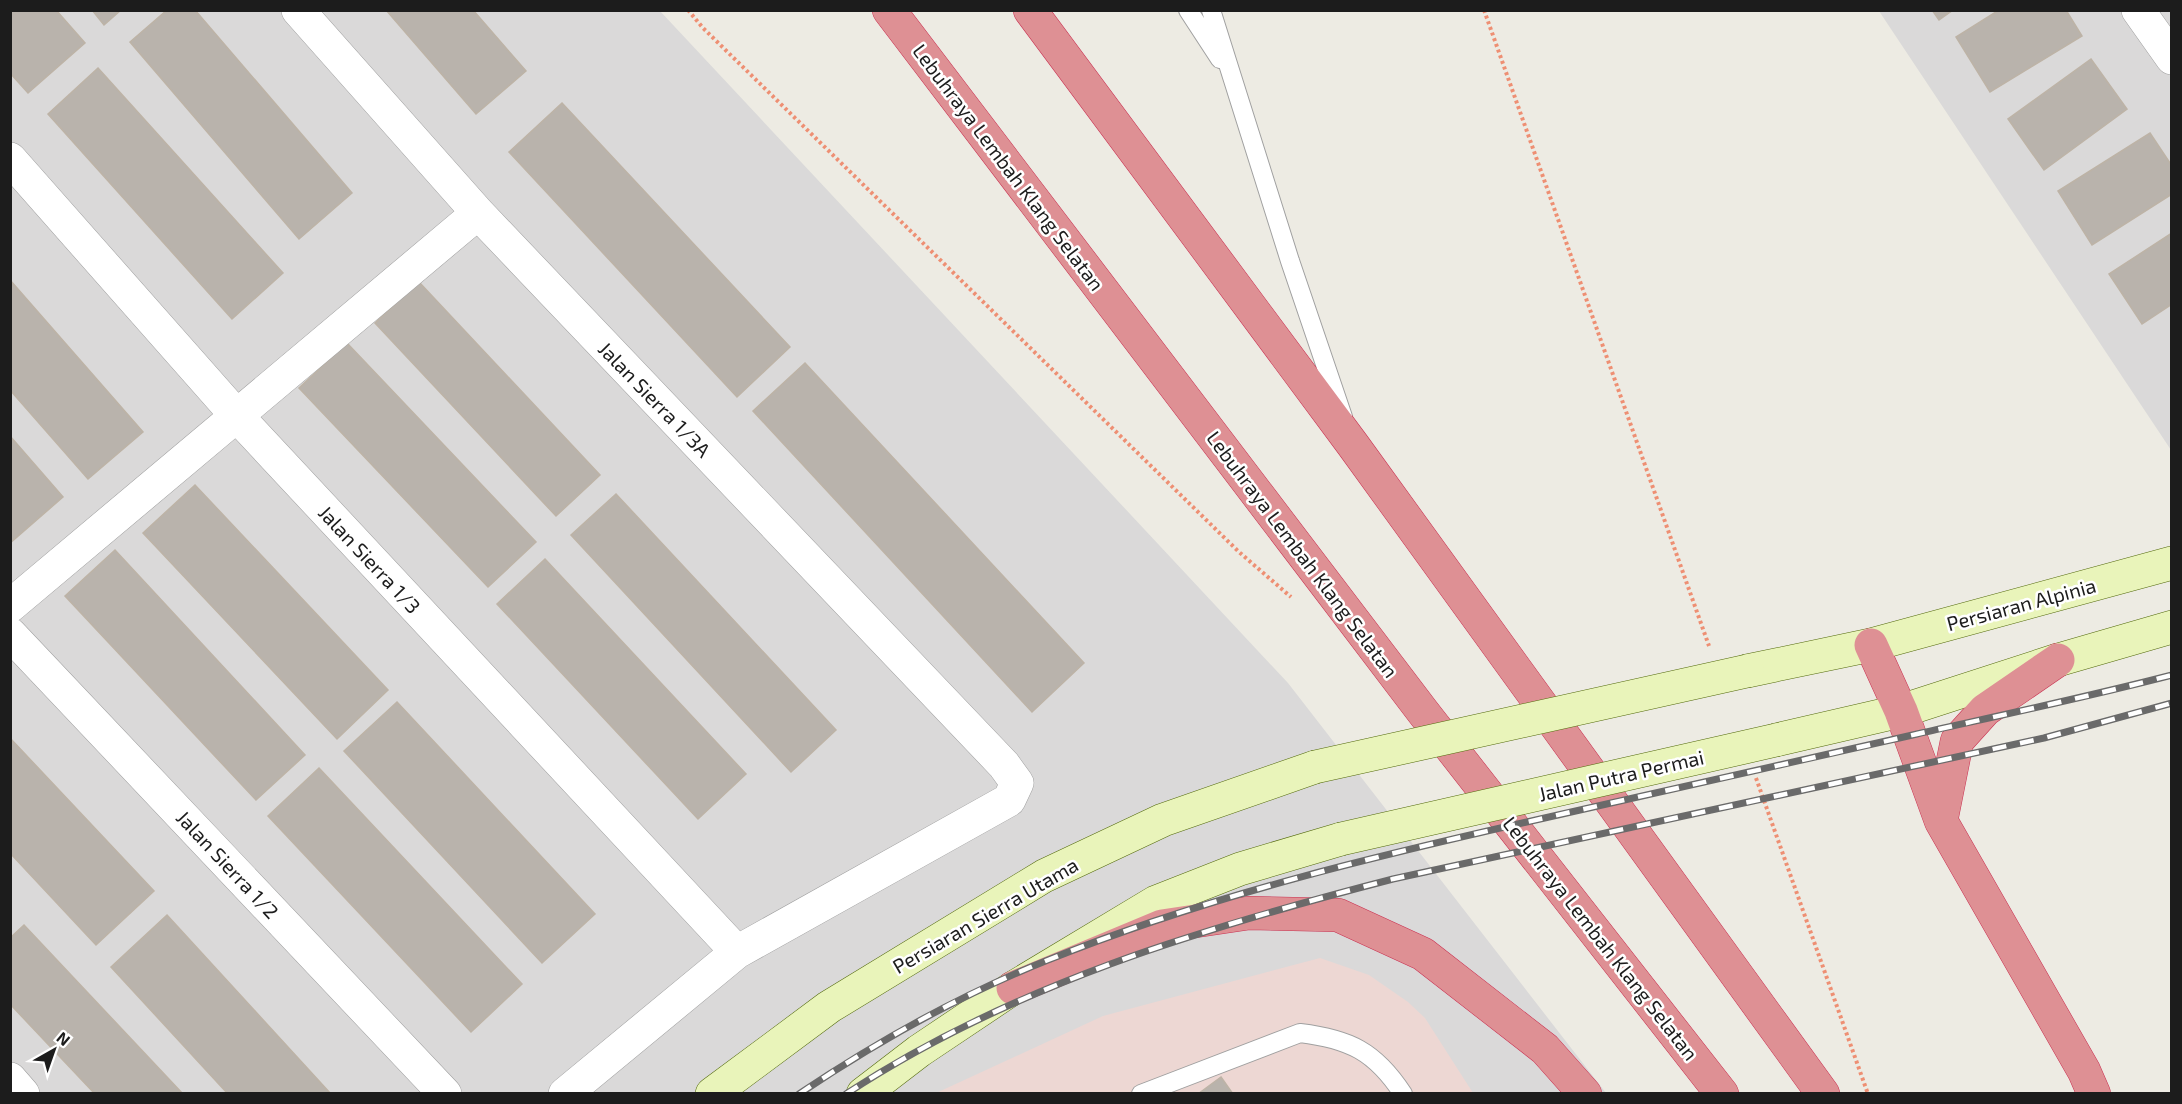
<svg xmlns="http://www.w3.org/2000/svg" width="2182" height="1104" viewBox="0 0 2182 1104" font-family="'Exo 2',sans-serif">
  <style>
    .residential { fill: #dad9d9 }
    .commercial { fill: #edd7d3 }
    .building { fill: #b9b3ac; stroke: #bdb3a6; stroke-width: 1.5 }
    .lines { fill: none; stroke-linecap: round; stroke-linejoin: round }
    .lane-casing { stroke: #a0a0a0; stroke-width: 20 }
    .street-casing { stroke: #a0a0a0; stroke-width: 34 }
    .secondary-casing { stroke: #53690d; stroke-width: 34 }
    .highway-casing { stroke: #c93252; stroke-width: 34 }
    .path { stroke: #ee8f73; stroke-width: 4; stroke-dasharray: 3 3; stroke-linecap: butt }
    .lane { stroke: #fff; stroke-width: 18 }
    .street { stroke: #fff; stroke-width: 33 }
    .secondary { stroke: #e9f4ba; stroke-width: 33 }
    .highway { stroke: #de9094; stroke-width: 33 }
    .rail-casing { stroke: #6a6a6a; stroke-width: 7 }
    .rail { stroke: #fff; stroke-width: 4.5; stroke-dasharray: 14; stroke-linecap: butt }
    .secondary-bridge-casing { stroke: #53690d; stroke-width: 34; stroke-linecap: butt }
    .secondary-bridge { stroke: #e9f4ba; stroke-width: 33 }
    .labels { text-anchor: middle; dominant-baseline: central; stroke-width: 5; stroke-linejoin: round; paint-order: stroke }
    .street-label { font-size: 20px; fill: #1c1c1c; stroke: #fff }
  </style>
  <rect width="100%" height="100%" fill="#edebe3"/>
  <path class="residential" d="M10 11H660L1288 683 1606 1093H11Z
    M1879 11H2171V450Z"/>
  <path class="commercial" d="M1320 958 1369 975 1408 1002 1425 1018 1473 1093 934 1094 1103 1016Z"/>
  <path class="building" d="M10 10H56L85 43 28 93 10 73Z
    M92 10H121L104 25Z
    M167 10H195L352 193 299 239 130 42Z
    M386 10H473L526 71 476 114Z
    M1932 10H1953L1939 20Z
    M1999 10H2066L2082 36 1990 92 1956 37Z
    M2091 59 2127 109 2044 170 2008 119Z
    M98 68 283 273 232 319 48 114Z
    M562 103 790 347 737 397 509 152Z
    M2150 133 2172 166V194L2092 245 2058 191Z
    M2172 233V304L2142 324 2109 274Z
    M10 280 143 432 88 479 10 390Z
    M419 282 600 475 556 516 375 323Z
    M347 343 536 542 488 587 299 388Z
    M805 363 1084 663 1032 712 753 411Z
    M10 436 63 497 10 543Z
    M195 485 388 690 337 739 143 533Z
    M616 494 836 730 791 772 571 535Z
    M115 550 305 755 256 800 65 596Z
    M545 559 746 774 698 819 497 604Z
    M397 702 595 914 542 963 344 751Z
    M10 738 154 891 96 945 10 853Z
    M319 768 522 984 471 1032 268 816Z
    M167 915 331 1094H228L111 967Z
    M24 925 183 1094H95L10 1004V938Z
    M1221 1077 1233 1094H1198Z"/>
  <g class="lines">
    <g class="lane-casing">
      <path id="lane" d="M1188 10 1220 59
        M1211 10 1290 261 1343 417
        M1141 1094 1300 1033C1349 1039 1375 1051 1403 1094"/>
    </g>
    <g class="street-casing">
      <path id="street" d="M298 10 478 213 1004 765 1017 783 1009 800 737 952 565 1094
        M2138 10 2172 58
        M10 159 237 416 737 952
        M10 606 478 213
        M10 634 445 1094
        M10 1079 23 1094"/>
    </g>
    <g class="secondary-casing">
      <path id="secondary" d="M1747 671 1871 645 2172 563
        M1776 740 1901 711 2058 660 2172 627
        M712 1094 829 1007 1044 876 1163 820 1315 767
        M863 1094 919 1051 1013 988 1156 902 1240 869 1341 839"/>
    </g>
    <g class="highway-casing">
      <path id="highway" d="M889 10 1423 712 1722 1094
        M1030 10 1353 445 1823 1094
        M1871 645 1901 711 1941 821 2084 1071 2094 1094
        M1941 821 1957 741 1985 710 2058 660
        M1013 988 1162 926 1249 913 1338 915 1423 954 1545 1049 1585 1094"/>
    </g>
    <path class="path" d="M688 10 703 28 1239 552 1291 597
      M1484 10 1709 646
      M1756 778 1868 1094"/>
    <use href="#lane" class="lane"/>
    <use href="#street" class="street"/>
    <use href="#secondary" class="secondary"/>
    <use href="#highway" class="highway"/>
    <g class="rail-casing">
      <path id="rail" d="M799 1094C878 1041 960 995 1048 960 1210 895 1380 855 1549 817 1672 789 1795 762 1917 734 2002 715 2087 697 2172 675
        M846 1094C1012 985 1203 928 1393 879L2044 738 2172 703"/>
    </g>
    <use href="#rail" class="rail"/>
    <g class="secondary-bridge-casing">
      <path id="secondary-bridge" d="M1315 767 1747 671
        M1341 839 1776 740"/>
    </g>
    <use href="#secondary-bridge" class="secondary-bridge"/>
  </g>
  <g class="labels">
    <g class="street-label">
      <text transform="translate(1009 167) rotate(53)">Lebuhraya Lembah Klang Selatan</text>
      <text transform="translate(655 399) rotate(46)">Jalan Sierra 1/3A</text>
      <text transform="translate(1303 554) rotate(53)">Lebuhraya Lembah Klang Selatan</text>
      <text transform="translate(370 559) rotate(47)">Jalan Sierra 1/3</text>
      <text transform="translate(2021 604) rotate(-15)">Persiaran Alpinia</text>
      <text transform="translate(1621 775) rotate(-13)">Jalan Putra Permai</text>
      <text transform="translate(228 864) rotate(47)">Jalan Sierra 1/2</text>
      <text transform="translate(985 915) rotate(-30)">Persiaran Sierra Utama</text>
      <text transform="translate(1601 938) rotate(52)">Lebuhraya Lembah Klang Selatan</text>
    </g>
  </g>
  <rect width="2182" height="1104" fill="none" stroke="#1c1c1c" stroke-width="24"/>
  <g transform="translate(54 1050) rotate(40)" stroke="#ffffff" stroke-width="4.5" paint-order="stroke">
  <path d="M0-4.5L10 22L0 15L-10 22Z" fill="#1c1c1c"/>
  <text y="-9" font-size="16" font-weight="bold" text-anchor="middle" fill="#1c1c1c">N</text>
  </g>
</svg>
